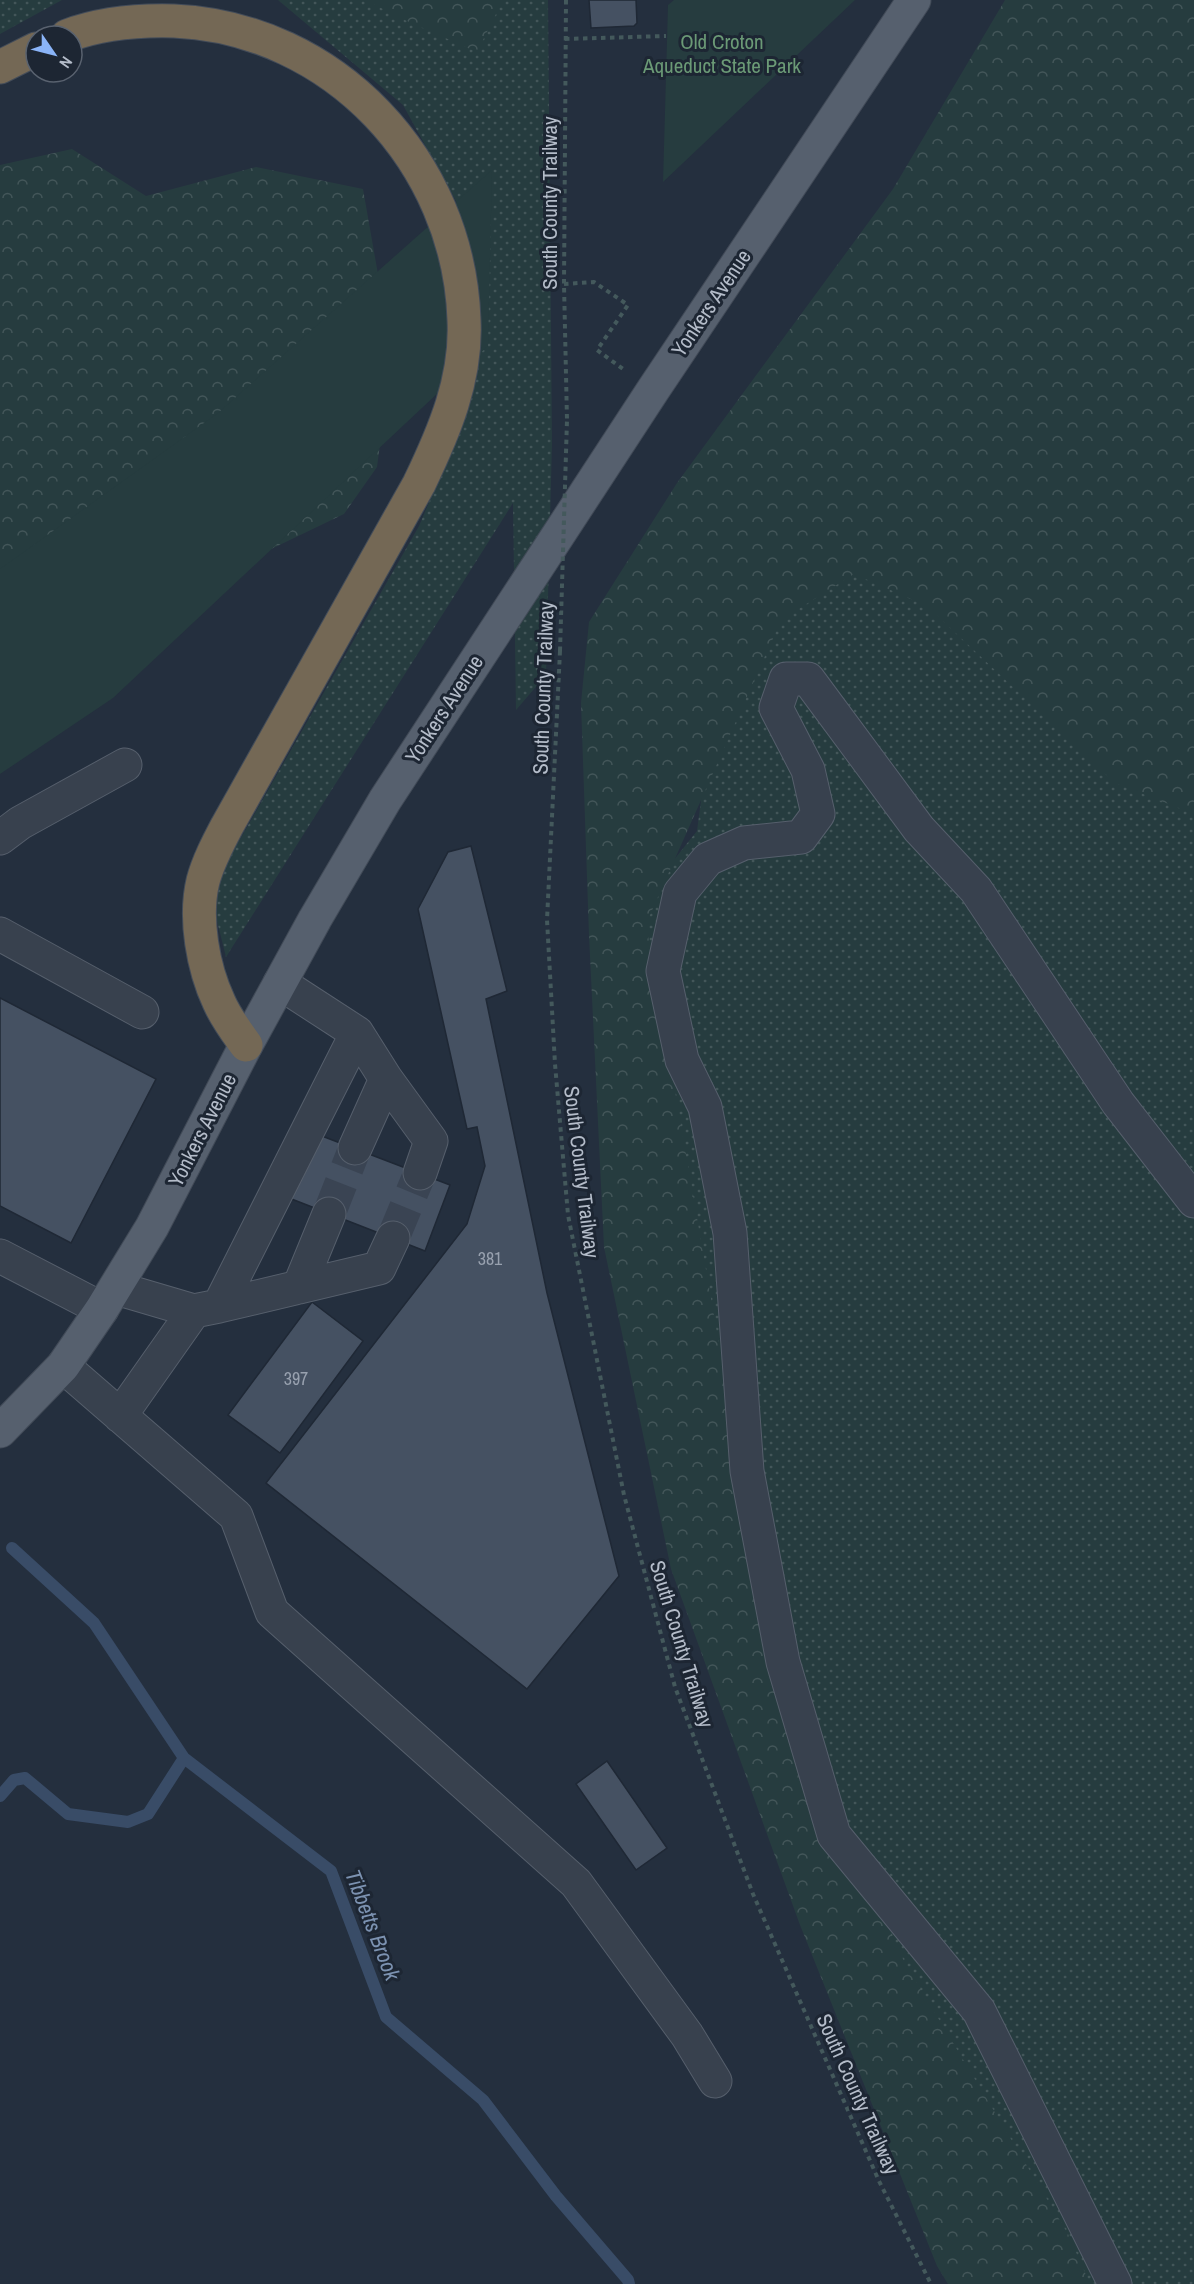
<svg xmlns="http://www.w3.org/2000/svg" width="1194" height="2284" viewBox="0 0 1194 2284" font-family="'Archivo Narrow',sans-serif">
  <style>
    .grass { fill: url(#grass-dots) }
    .forest { fill: url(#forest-crowns) }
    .park { fill: #263c3f }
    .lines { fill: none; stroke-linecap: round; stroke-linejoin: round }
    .stream { stroke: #394c67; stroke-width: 12 }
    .building { fill: #455162; stroke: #1f2835; stroke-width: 1.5 }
    .minor-tunnel { stroke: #3a4453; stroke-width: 33; stroke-dasharray: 33 16; stroke-linecap: butt }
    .minor-casing { stroke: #565f6c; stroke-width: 35 }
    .major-casing { stroke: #414a57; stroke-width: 35 }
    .highway-casing { stroke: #434c59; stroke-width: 35 }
    .path { stroke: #44595c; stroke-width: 4; stroke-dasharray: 4.5 4.5; stroke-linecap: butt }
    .minor { stroke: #38414e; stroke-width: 33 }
    .major { stroke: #56606e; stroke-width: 33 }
    .highway { stroke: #746855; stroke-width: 33 }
    .path-bridge { stroke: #44595c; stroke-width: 4; stroke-dasharray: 4.5 4.5; stroke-linecap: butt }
    .labels { text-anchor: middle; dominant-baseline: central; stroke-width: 6; stroke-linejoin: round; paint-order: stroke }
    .number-label { font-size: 18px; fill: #98a1af }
    .park-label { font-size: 21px; fill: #6b9a76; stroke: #1d2633 }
    .street-label { font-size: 21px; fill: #b4bcc9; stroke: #1d2633 }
    .water-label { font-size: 22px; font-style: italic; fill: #7c92b1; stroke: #1d2633 }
  </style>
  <defs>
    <pattern id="grass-dots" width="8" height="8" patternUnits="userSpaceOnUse" patternTransform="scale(1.5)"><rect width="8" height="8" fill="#263c3f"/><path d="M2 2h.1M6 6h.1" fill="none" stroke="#435659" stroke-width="1.8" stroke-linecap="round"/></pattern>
    <pattern id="forest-crowns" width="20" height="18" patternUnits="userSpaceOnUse" patternTransform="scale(1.5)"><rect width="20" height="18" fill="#263c3f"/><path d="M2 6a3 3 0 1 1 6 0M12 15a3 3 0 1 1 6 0" fill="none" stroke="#435659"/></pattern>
  </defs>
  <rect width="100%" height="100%" fill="#242f3e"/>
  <path class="grass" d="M0 0H62L0 34Z
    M278 0H548L552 443 546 675 516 710 513 503 226 957 214 909 219 876 419 526 469 408 473 232 403 105Z
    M776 512 1194 743V2284H1025L752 1688 624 922 697 831 727 604Z"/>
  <path class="forest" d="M366 0H503L477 52 398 17Z
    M1005 0H1194V814L1115 783 927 606 854 574 781 620 646 924 784 1719 905 1963 1068 2234 1090 2284H948L937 2266 800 1925 671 1569 604 1247 589 935 581 703 589 622 677 483 893 189Z
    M72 149 146 196 256 167 363 189 392 354 377 467 344 514 194 586 0 715V165Z"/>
  <path class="park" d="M674 0H855L663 182 668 5Z
    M492 170 488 346 113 698 0 774V569L218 413Z"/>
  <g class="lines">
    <path class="stream" d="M12 1548 94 1623 184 1758 331 1871 386 2017 483 2100 556 2196 628 2280 629 2284
      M0 1796 14 1780 25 1778 68 1814 128 1822 148 1814 184 1758"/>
  </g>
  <path class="building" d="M589 0H636L637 23 634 26 591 28Z
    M471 846 507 991 486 999 547 1293 619 1576 527 1689 266 1483 467 1224 485 1166 477 1127 467 1129 418 909 448 852Z
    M0 998 156 1079 71 1243 0 1206Z
    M314 1133 450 1185 425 1251 289 1198Z
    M312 1302 363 1341 280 1453 228 1415Z
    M607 1761 667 1848 636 1870 576 1784Z"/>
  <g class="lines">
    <path class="minor-tunnel" d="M329 1214 355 1148
      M393 1238 420 1173"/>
    <g class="minor-casing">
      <path id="minor" d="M0 838 20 823 125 765
        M0 934 142 1012
        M280 983 357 1033 386 1079 431 1141 420 1173
        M355 1148 386 1079
        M0 1256 102 1309
        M299 1287 329 1214
        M116 1288 194 1311 219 1306 357 1033
        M219 1306 379 1268 393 1238
        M63 1366 236 1516 272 1612 576 1883 687 2035 715 2081
        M120 1416 194 1311
        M1115 2284 979 2011 834 1835 783 1662 747 1471 730 1233 705 1107 682 1060 663 971 680 893 708 859 744 843 801 837 818 814 808 770 776 708 786 679H808L919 829 976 890 1118 1103 1194 1201"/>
    </g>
    <g class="major-casing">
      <path id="major" d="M0 1431 63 1366 102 1309 152 1227 246 1045 315 919 385 800 653 390 914 0"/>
    </g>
    <g class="highway-casing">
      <path id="highway" d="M67 36C101 23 138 20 174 21 334 28 459 162 464 320 467 379 444 432 419 484L227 826C218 843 208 862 203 881 194 918 203 968 219 1002 226 1018 236 1031 246 1045
        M0 67 36 49"/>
    </g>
    <path class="path" d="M566 0 564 284 567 420
      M565 39 666 36
      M564 284 594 282 628 305 597 350 623 369
      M560 651 547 920 555 1064 568 1215 624 1495 675 1687 753 1894 879 2181 931 2284"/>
    <use href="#minor" class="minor"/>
    <use href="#major" class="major"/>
    <use href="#highway" class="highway"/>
    <path class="path-bridge" d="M560 651 567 420"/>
  </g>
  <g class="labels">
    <g class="number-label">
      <text x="490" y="1258">381</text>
      <text x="296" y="1378">397</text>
    </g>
    <g class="park-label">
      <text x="722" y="41">Old Croton<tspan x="722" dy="24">Aqueduct State Park</tspan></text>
    </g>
    <g class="street-label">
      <text transform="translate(549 203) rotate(-90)">South County Trailway</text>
      <text transform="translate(711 303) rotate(-56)">Yonkers Avenue</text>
      <text transform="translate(543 688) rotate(-88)">South County Trailway</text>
      <text transform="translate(444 709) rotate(-57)">Yonkers Avenue</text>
      <text transform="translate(202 1130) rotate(-63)">Yonkers Avenue</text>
      <text transform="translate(582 1172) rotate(83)">South County Trailway</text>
      <text transform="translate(682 1644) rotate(73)">South County Trailway</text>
      <text transform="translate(858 2094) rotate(66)">South County Trailway</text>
    </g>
    <g class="water-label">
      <text transform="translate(373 1925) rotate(69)">Tibbetts Brook</text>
    </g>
  </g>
  <g transform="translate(54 54) rotate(125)"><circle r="28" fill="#1d2633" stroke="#59626f" stroke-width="1.5"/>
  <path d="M0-4.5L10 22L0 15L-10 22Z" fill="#8ab4f8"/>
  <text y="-9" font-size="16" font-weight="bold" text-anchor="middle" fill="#b4bcc9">N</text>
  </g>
</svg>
